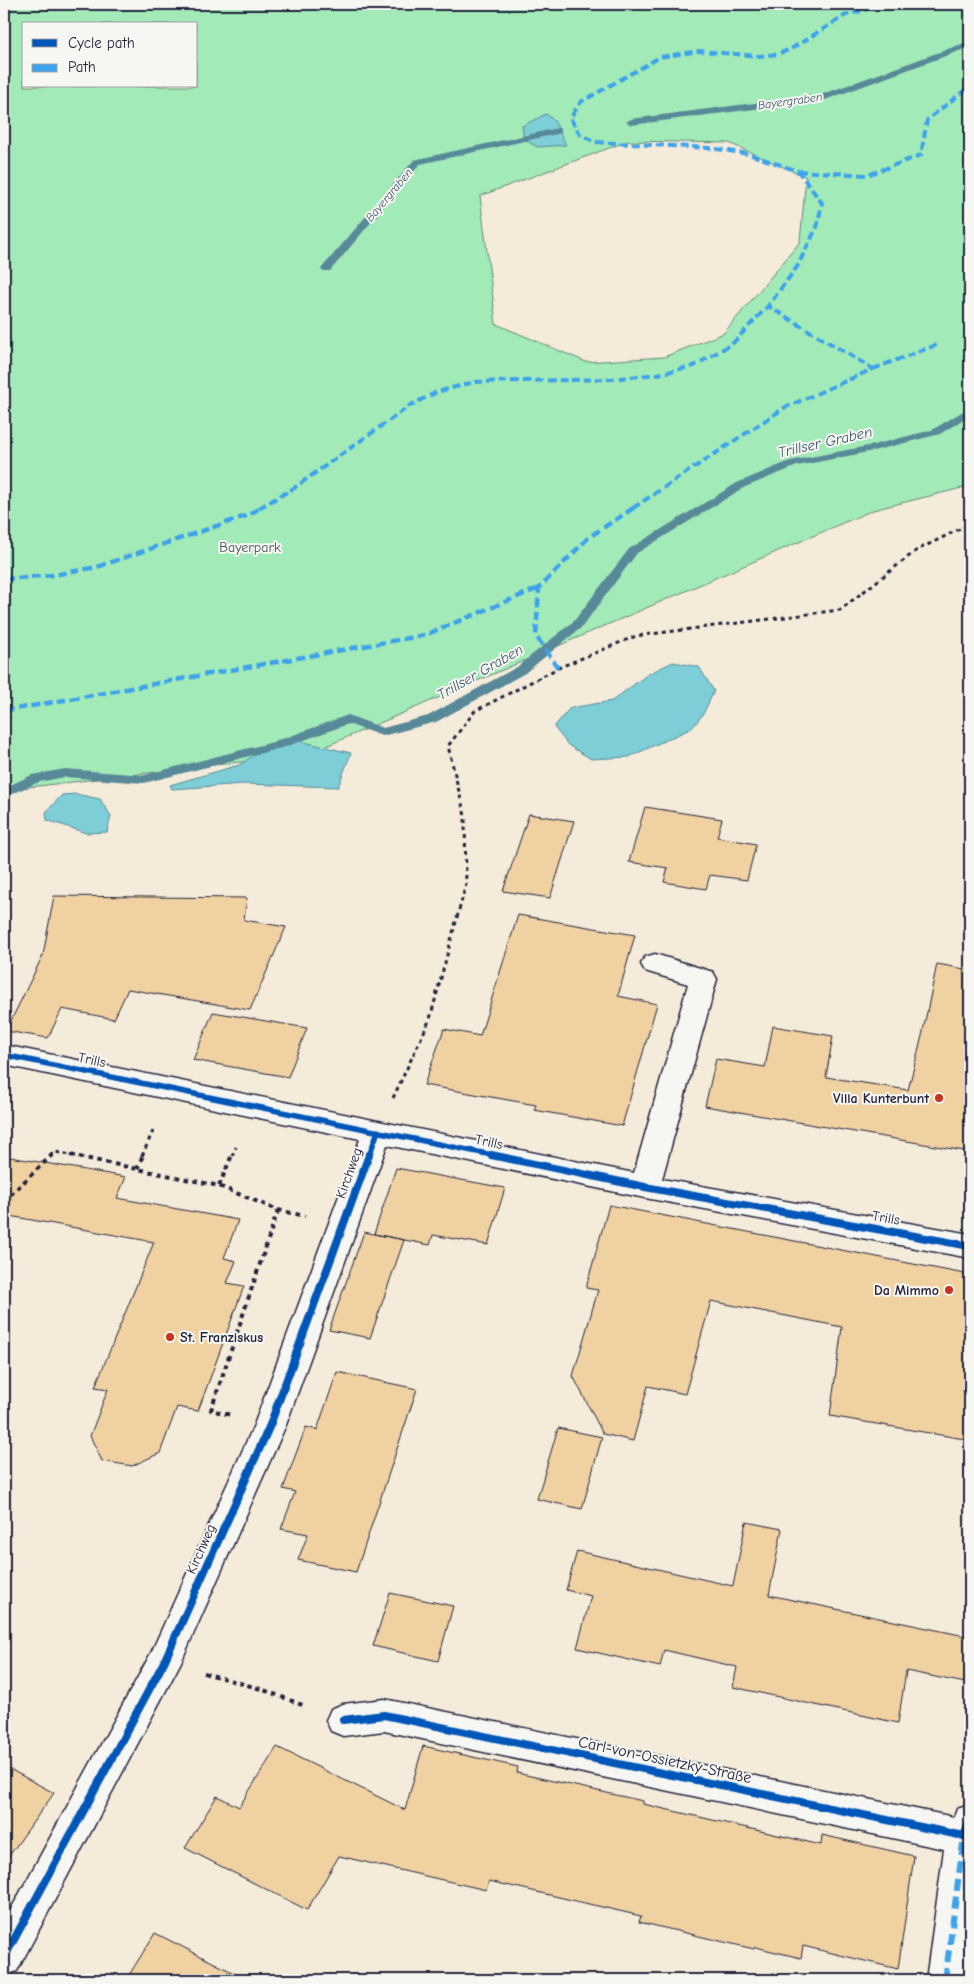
<svg xmlns="http://www.w3.org/2000/svg" width="974" height="1984" viewBox="0 0 974 1984" font-family="'Comic Neue',sans-serif">
  <style>
    .green { fill: #a2eab7; stroke: #628679; fill-rule: evenodd }
    .water { fill: #7dced6; stroke: #598998 }
    .lines { fill: none; stroke-linecap: round; stroke-linejoin: round }
    .stream { fill: #598998; fill-rule: evenodd }
    .building { fill: #efd1a2; stroke: #22223b }
    .minor-casing { stroke: #22223b; stroke-width: 3 }
    .path-far1 { stroke: #22223b; stroke-width: 3; stroke-dasharray: 4 4; stroke-linecap: butt }
    .path { stroke: #22223b; stroke-width: 4; stroke-dasharray: 4.5 4.5; stroke-linecap: butt }
    .minor { fill: #f6f6f2; fill-rule: evenodd }
    .quiet-far2 { stroke: #3ea2ec; stroke-width: 4; stroke-dasharray: 8 4; stroke-linecap: butt }
    .quiet-far1 { stroke: #3ea2ec; stroke-width: 4.5; stroke-dasharray: 9 4.5; stroke-linecap: butt }
    .quiet { stroke: #3ea2ec; stroke-width: 6; stroke-dasharray: 12 6; stroke-linecap: butt }
    .cycleway-far1-casing { stroke: #f6f6f2; stroke-width: 9 }
    .cycleway-casing { stroke: #f6f6f2; stroke-width: 11 }
    .cycleway-far1 { stroke: #0057b8; stroke-width: 5.5 }
    .cycleway { stroke: #0057b8; stroke-width: 8 }
    .poi-dot { fill: #c8321e; stroke: #f6f6f2; stroke-width: 2 }
    .labels { text-anchor: middle; dominant-baseline: central; stroke-width: 4; stroke-linejoin: round; paint-order: stroke }
    .far-water-label { font-size: 12px; font-style: italic; fill: #3d566a; stroke: #f6f6f2 }
    .park-label { font-size: 14px; fill: #42545a; stroke: #f6f6f2 }
    .street-label { font-size: 14px; fill: #22223b; stroke: #f6f6f2 }
    .poi-label { font-size: 14px; font-weight: bold; fill: #22223b; stroke: #f6f6f2; text-anchor: end }
    .water-label { font-size: 15px; font-style: italic; fill: #3d566a; stroke: #f6f6f2 }
    .near-street-label { font-size: 16px; fill: #22223b; stroke: #f6f6f2 }
  </style>
  <rect width="100%" height="100%" fill="#f4ebda"/>
  <filter id="ink" filterUnits="userSpaceOnUse"><feTurbulence type="fractalNoise" baseFrequency=".02" numOctaves="2"/><feDisplacementMap in="SourceGraphic" scale="10" xChannelSelector="R" yChannelSelector="G"/><feConvolveMatrix kernelMatrix="1 2 1 2 8 2 1 2 1" color-interpolation-filters="sRGB"/></filter>
  <g filter="url(#ink)">
    <path class="green" d="M4 4H970V486L873 510 308 754 4 790ZM24 24H196V86H24ZM628 141 729 143 806 177 800 242 724 333 664 357 586 362 496 324 480 196Z"/>
    <path class="water" d="M546 114 554 120 566 145 537 147 524 139 522 126Z
      M673 662 699 667 714 691 703 714 692 728 629 757 591 759 568 745 554 727 570 708 612 701 648 674Z
      M291 739 351 753 338 787 244 784 172 789 170 785 239 765 277 740Z
      M76 794 100 799 111 816 107 832 86 833 47 820 46 812 62 795Z"/>
    <g class="lines">
      <path class="stream" d="M970 41V47L825 100 631 125 626 122 631 119 823 94Z
        M558 128 561 129V133L420 164 330 271H322L321 269 414 160Z
        M970 407V415L940 434 873 451 797 466 745 487 637 553 582 627 525 673 436 722 382 736 348 724 285 747 144 783 65 777 39 782 4 797V788L32 775 65 769 144 775 277 741 348 715 383 728 428 716 517 667 574 621 629 549 737 483 790 461 873 445 932 430Z"/>
    </g>
    <path class="building" d="M645 807 722 819 717 837 756 844 747 880 710 875 706 889 664 882 668 868 629 862Z
      M529 814 574 821 550 898 503 891Z
      M54 896 247 898 244 920 286 927 250 1010 128 989 114 1019 62 1009 48 1038 6 1031 43 955Z
      M518 915 635 935 618 996 657 1004 622 1126 534 1110 536 1105 424 1085 444 1029 480 1036Z
      M937 964 970 970V1152L705 1106 716 1059 765 1067 773 1026 833 1036 826 1077 908 1090 922 1036Z
      M213 1012 307 1028 288 1077 193 1060Z
      M4 1156 126 1177 117 1198 238 1220 224 1258 236 1261 227 1283 244 1286 198 1411 177 1407 160 1453 132 1466 102 1461 90 1436 108 1389 95 1387 154 1242 4 1215Z
      M396 1168 505 1188 488 1245 433 1235 430 1245 374 1234Z
      M609 1205 970 1275V1440L830 1416 842 1327 711 1301 685 1394 648 1386 633 1441 603 1434 573 1376 598 1290 586 1288Z
      M364 1232 404 1240 370 1338 329 1330Z
      M337 1372 417 1389 356 1572 298 1560 308 1534 281 1529 295 1492 283 1489 294 1459 306 1427 317 1430Z
      M558 1428 602 1437 582 1509 537 1499Z
      M746 1522 782 1529 769 1595 970 1637V1684L906 1671 898 1723 733 1687 737 1667 664 1650 660 1667 577 1648 591 1596 566 1590 577 1551 733 1586Z
      M390 1593 453 1606 438 1661 373 1646Z
      M423 1746 518 1767 517 1773 643 1801V1804L821 1845 822 1835 914 1856 898 1969 803 1946 801 1958 755 1947 754 1949 639 1922 641 1916 489 1881 486 1890 339 1856 307 1910 185 1848 217 1796 239 1807 277 1747 405 1810Z
      M4 1766 54 1793 4 1863Z
      M155 1933 248 1980H126Z"/>
    <g class="lines">
      <g class="minor-casing">
        <path id="minor" d="M655 954 713 972 717 979 662 1179 970 1234V1258L645 1198 387 1145 286 1425 181 1662 17 1971 4 1976V1922L151 1653 254 1425 360 1139 4 1065V1045L634 1173 688 984 645 971 641 964 645 957Z
          M384 1699 954 1817 957 1809 970 1805V1927L963 1980H926L944 1849 384 1731 343 1736 331 1731 326 1720 331 1709 343 1704Z"/>
      </g>
      <path class="path-far1" d="M393 1098 430 1019 466 884 465 816 448 746 475 711 558 668 636 636 840 610 917 550 970 524
        M50 1156 55 1152 76 1156
        M142 1156 153 1131
        M232 1156 236 1147"/>
      <path class="path" d="M70 1155 219 1186 278 1210 211 1410 231 1415
        M137 1169 143 1155
        M219 1186 232 1155
        M4 1201 52 1155
        M278 1210 305 1216
        M204 1673 261 1689 305 1706"/>
      <use href="#minor" class="minor"/>
      <path class="quiet-far2" d="M798 171 868 175 921 155 927 120 970 86
        M873 369 939 344
        M259 508 294 488 411 405 437 392 474 382 611 379 658 374 694 366 733 343 768 306 797 267 817 227 822 203 798 171 749 154 710 148 595 142 580 134 570 118 581 102 660 57 699 51 759 56 778 54 791 49 846 15 886 4
        M633 508 784 408 873 369 768 306"/>
      <path class="quiet-far1" d="M4 579 54 575 97 567 246 516 262 507
        M558 668 536 636 539 588 589 537 635 507
        M4 711 425 635 539 588"/>
      <path class="quiet" d="M945 1980 964 1836"/>
      <g class="cycleway-far1-casing">
        <path id="cycleway-far1" d="M4 1055 497 1156
          M369 1156 378 1131"/>
      </g>
      <g class="cycleway-casing">
        <path id="cycleway" d="M491 1155 645 1187 970 1246
          M343 1720 384 1715 964 1836 970 1821
          M4 1958 164 1662 270 1425 369 1155"/>
      </g>
      <use href="#cycleway-far1" class="cycleway-far1"/>
      <use href="#cycleway" class="cycleway"/>
    </g>
  </g>
  <g class="poi-dot">
    <circle cx="939" cy="1098" r="5"/>
    <circle cx="949" cy="1290" r="5"/>
    <circle cx="170" cy="1337" r="5"/>
  </g>
  <g class="labels">
    <g class="far-water-label">
      <text transform="translate(790 101) rotate(-8)">Bayergraben</text>
      <text transform="translate(389 195) rotate(-50)">Bayergraben</text>
    </g>
    <g class="park-label">
      <text x="250" y="547">Bayerpark</text>
    </g>
    <g class="street-label">
      <text transform="translate(92 1060) rotate(12)">Trills</text>
      <text transform="translate(489 1142) rotate(12)">Trills</text>
      <text transform="translate(349 1173) rotate(-70)">Kirchweg</text>
      <text transform="translate(886 1218) rotate(10)">Trills</text>
      <text transform="translate(201 1549) rotate(-66)">Kirchweg</text>
    </g>
    <g class="poi-label">
      <text x="929" y="1098">Villa Kunterbunt</text>
      <text x="939" y="1290">Da Mimmo</text>
      <text x="180" y="1337" text-anchor="start">St. Franziskus</text>
    </g>
    <g class="water-label">
      <text transform="translate(825 442) rotate(-13)">Trillser Graben</text>
      <text transform="translate(480 672) rotate(-30)">Trillser Graben</text>
    </g>
    <g class="near-street-label">
      <text transform="translate(665 1760) rotate(12)">Carl-von-Ossietzky-Straße</text>
    </g>
  </g>
  <rect width="974" height="1984" fill="none" stroke="#f6f6f2" stroke-width="20"/>
  <rect x="10" y="10" width="954" height="1964" fill="none" stroke="#22223b" stroke-width="2" filter="url(#ink)"/>
  <rect x="22" y="22" width="175" height="65" fill="#f6f6f2" stroke="#a1a1a9"/>
  <rect x="32" y="39" width="25" height="8" fill="#0057b8" stroke="#a1a1a9"/>
  <text x="68" y="48" font-size="15" fill="#22223b">Cycle path</text>
  <rect x="32" y="64" width="25" height="8" fill="#3ea2ec" stroke="#a1a1a9"/>
  <text x="68" y="72" font-size="15" fill="#22223b">Path</text>
</svg>
